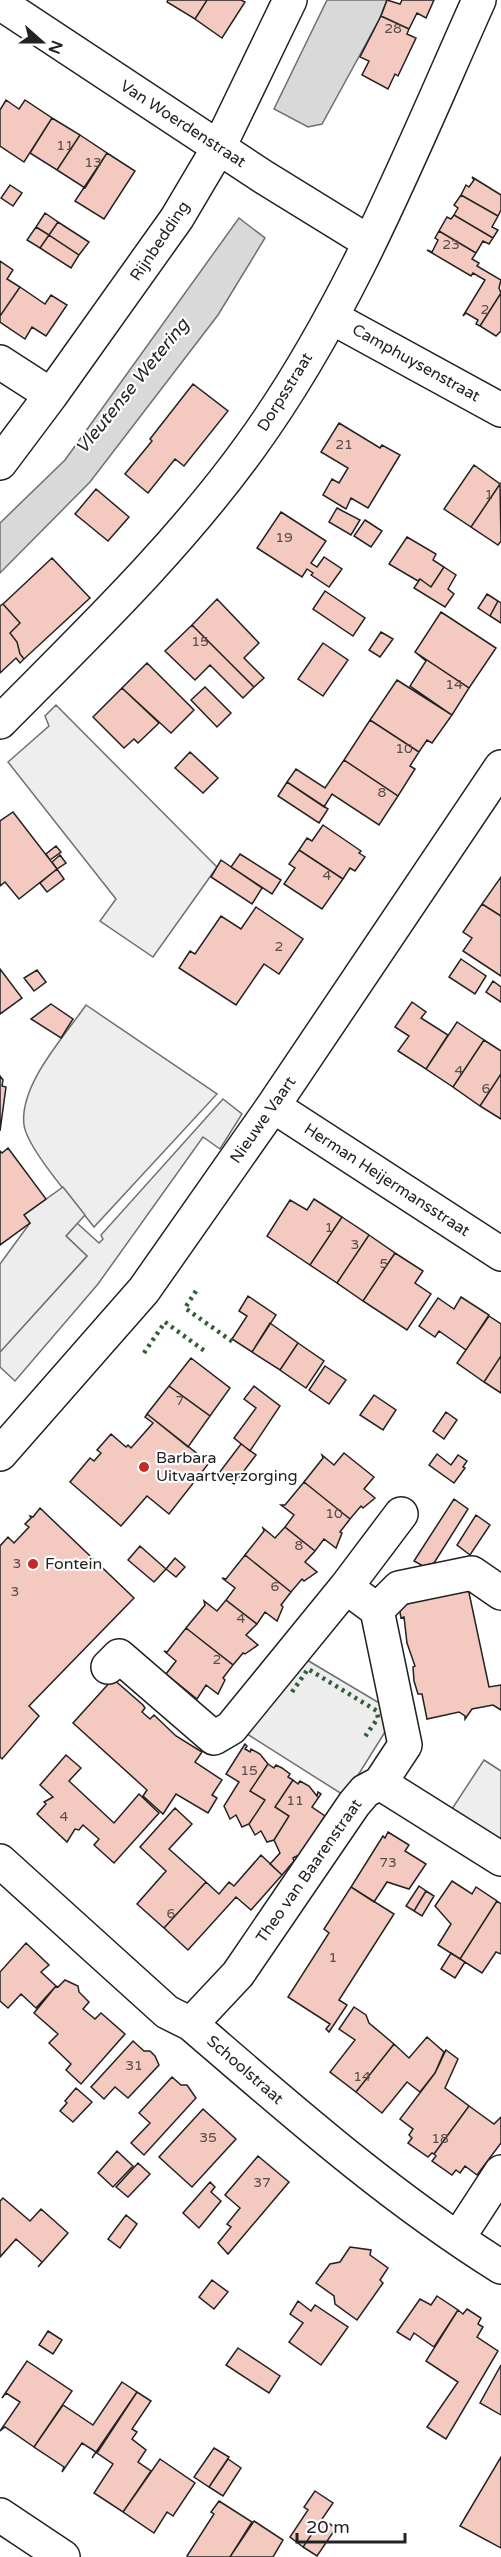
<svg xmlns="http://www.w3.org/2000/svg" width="501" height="2557" viewBox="0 0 501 2557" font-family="'Varela Round',sans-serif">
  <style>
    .green { fill: #eee; stroke: #6f6f6f; stroke-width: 1.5 }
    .parking { fill: #ededed; stroke: #6f6f6f; stroke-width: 1.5 }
    .water { fill: #d9d9d9; stroke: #6f6f6f; stroke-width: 1.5 }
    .building { fill: #f3c9c0; stroke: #222; stroke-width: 1.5 }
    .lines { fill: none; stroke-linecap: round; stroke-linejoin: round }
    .minor-casing { stroke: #222; stroke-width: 36 }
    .minor { stroke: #fff; stroke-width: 33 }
    .hedge { stroke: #2f5e38; stroke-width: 4.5; stroke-dasharray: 3 4.5; stroke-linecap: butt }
    .poi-dot { fill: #c62828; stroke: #fff; stroke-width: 2 }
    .labels { text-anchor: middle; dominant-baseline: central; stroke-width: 4.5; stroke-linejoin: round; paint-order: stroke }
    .number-label { font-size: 14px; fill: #564c4a }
    .street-label { font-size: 16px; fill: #222; stroke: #fff }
    .poi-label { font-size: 16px; fill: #222; stroke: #fff; text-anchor: start }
    .water-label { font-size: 18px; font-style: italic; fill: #222; stroke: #fff }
  </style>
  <rect width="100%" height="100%" fill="#fff"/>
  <path class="green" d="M56 705 217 867 153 957 100 921 116 899 8 762 49 726 45 716Z
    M86 1005 217 1094 94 1227C78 1206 27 1149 24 1125 19 1085 64 1037 86 1005Z
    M223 1099 242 1114 220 1149 203 1137 98 1284 15 1381 0 1367V1352L87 1256 66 1236 77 1223 99 1243 103 1239 101 1235Z
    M484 1760 501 1771V1844L450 1812Z"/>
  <path class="parking" d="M63 1187 85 1215 66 1236 87 1256 0 1352V1264L30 1223 24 1215Z
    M307 1660 381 1704 385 1732 345 1796 247 1734Z"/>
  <path class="water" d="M327 0H387L379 20 322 124 308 127 274 109Z
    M239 218 265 238 218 315 90 482 0 573V523L65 460Z"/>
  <path class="building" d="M168 0H207L195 19 167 2Z
    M207 0H241L245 2 222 38 195 19Z
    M387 0 400 4 402 0H434L426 18 417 13 409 29 381 16Z
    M381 16 409 29 407 34 416 38 398 76 395 74 388 89 362 75 369 61 360 57Z
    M6 100 19 109 25 100 52 118 24 162 0 146V110Z
    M52 118 80 135 57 170 30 153Z
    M80 135 107 153 85 188 57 170Z
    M107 153 135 171 104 219 75 201Z
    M472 177 501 195V210L498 216 461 195 466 185 469 187 474 180Z
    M10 185 22 193 13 206 1 198Z
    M461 195 498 216 492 227 498 230 493 238 454 215 458 208 454 205Z
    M45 213 58 222 49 235 36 227Z
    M454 215 493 238 489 244 483 241 476 253 439 231 447 217 451 219Z
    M58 222 89 242 79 255 49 235Z
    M36 227 49 235 40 248 27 240Z
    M439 231 476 253 472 259 479 263 477 266 501 280 499 288 501 293 480 326 476 324 478 320 466 313 463 316 485 280 473 273 471 276 427 250 432 252 438 240 435 238Z
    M49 235 79 255 71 268 40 248Z
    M0 261 13 270 7 279 20 287 0 316Z
    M20 287 45 304 51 295 67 305 46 336 32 327 25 339 0 322V316Z
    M501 293V331L496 336 480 326Z
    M193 384 228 411 184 466 175 459 148 493 125 474 152 441 150 439Z
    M339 423 380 448 382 445 400 455 368 508 351 498 346 509 323 495 332 479 339 483 348 468 321 452Z
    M474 465 500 484 471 527 444 509Z
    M500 484 501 541 498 545 471 527Z
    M96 489 129 517 108 541 75 514Z
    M337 508 360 520 351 535 329 522Z
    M281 512 326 541 311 563 317 567 324 557 342 569 329 587 311 575 313 573 307 569 302 577 257 548Z
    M365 520 382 531 371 547 354 536Z
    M407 537 436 554 433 560 444 567 431 587 420 579 418 581 389 564Z
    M52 558 90 598 24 659 20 654 17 642 10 633 20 623 3 604Z
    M444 567 456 575 448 589 454 594 445 607 414 588 420 579 431 587Z
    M325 591 365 618 353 636 313 609Z
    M487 594 498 601 490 616 478 608Z
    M217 599 259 643 244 658 264 678 254 687 192 625Z
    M498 601 501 603V623L490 616Z
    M3 604 20 623 10 633 17 642 20 654 24 659 20 663 16 658 0 673V606Z
    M441 612 496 648 469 688 415 652Z
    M192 625 254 687 243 698 210 665 195 680 165 651Z
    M381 632 393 639 380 657 369 650Z
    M323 643 348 660 323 696 298 679Z
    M415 652 469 688 452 715 410 686 426 661Z
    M147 663 194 710 171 733 122 688Z
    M397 680 452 715 432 743 427 740 419 752 370 720Z
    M205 687 231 713 217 727 191 700Z
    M122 688 159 723 138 743 134 739 124 748 93 717Z
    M370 720 419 752 410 766 415 769 398 796 344 760Z
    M190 752 218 778 203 793 175 768Z
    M344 760 398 796 379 825 332 794 324 807 287 782 296 769 325 788Z
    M287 782 328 809 319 823 278 796Z
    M13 812 57 869 19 899 5 882 0 886V821Z
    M323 825 361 851 359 853 365 857 355 871 350 868 343 879 299 850 307 838 312 841Z
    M56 846 61 852 50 860 46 854Z
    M299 850 343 879 322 909 284 884 295 868 289 864Z
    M240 854 281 880 272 894 231 867Z
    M60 855 66 863 57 869 52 862Z
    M221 860 262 888 252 904 211 877Z
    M57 869 64 879 47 892 40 883Z
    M501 877V916L482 904Z
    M482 904 501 916V976L463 951 472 938 463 932Z
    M256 907 303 939 279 974 264 964 236 1005 179 968 190 951 195 954 221 916 241 929Z
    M461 959 486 976 475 994 449 977Z
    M0 969 22 998 0 1014Z
    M37 970 46 982 34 991 24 978Z
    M493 981 501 987V1002L486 992Z
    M412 1002 426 1012 421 1018 448 1035 426 1069 398 1051 409 1036 395 1027Z
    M51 1004 73 1019 61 1038 31 1019Z
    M457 1022 484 1040 453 1087 426 1069Z
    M484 1040 501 1051V1074L480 1106 453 1087Z
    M501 1074V1119L480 1106Z
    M0 1076 3 1080 2 1086 6 1087 0 1131Z
    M8 1148 46 1199 24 1215 30 1223 0 1245V1151L2 1153Z
    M314 1199 342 1217 310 1265 267 1236 290 1200 307 1210Z
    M342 1217 369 1235 337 1283 310 1265Z
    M369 1235 395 1253 363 1301 337 1283Z
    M395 1253 423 1271 415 1283 431 1294 407 1330 363 1301Z
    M248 1296 276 1315 252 1352 232 1339 247 1316 239 1311Z
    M461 1297 489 1315 466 1350 439 1331 435 1337 419 1326 438 1298 454 1309Z
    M489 1316 501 1324V1356L484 1382 457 1363Z
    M270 1323 298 1343 280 1370 252 1352Z
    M298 1343 324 1361 306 1388 280 1370Z
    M501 1356V1393L484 1382Z
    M191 1358 230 1388 210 1416 169 1386Z
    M325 1366 346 1380 329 1404 309 1390Z
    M169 1386 210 1416 188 1447 147 1414Z
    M254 1386 280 1406 250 1451 234 1438 256 1408 244 1399Z
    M374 1395 396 1410 383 1430 360 1415Z
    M446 1412 457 1420 444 1439 433 1431Z
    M147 1414 209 1463 169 1514 147 1496 121 1526 70 1482 90 1458 94 1461 101 1453 97 1450 111 1434 126 1447 128 1445 131 1448 153 1423 145 1417Z
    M241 1444 256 1455 234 1484 219 1473Z
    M344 1453 374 1477 364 1489 375 1498 363 1508 361 1506 350 1519 304 1482 323 1458 322 1455 334 1465Z
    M437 1454 451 1465 458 1455 467 1461 463 1467 465 1468 454 1483 429 1465Z
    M304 1482 350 1519 340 1532 342 1533 336 1548 324 1539 315 1551 285 1527 294 1515 281 1505H285Z
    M454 1499 468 1509 434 1563 423 1566 414 1561Z
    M40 1508 134 1598 29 1706 39 1716 2 1759 0 1757V1546L8 1537 14 1543 29 1527 25 1524 31 1518 30 1516 33 1517Z
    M476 1515 490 1525 470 1555 457 1545Z
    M285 1527 315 1551 305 1562 317 1572 304 1581 302 1579 291 1592 245 1555 264 1531 263 1528 275 1538Z
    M140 1546 166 1569 154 1582 128 1560Z
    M245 1555 291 1592 281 1605 283 1607 277 1621 265 1612 257 1624 226 1600 235 1588 222 1578 226 1579Z
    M175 1558 185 1567 176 1577 166 1569Z
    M468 1588 489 1687 501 1685V1710L493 1705 472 1709 465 1719V1716L459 1712 427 1719 422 1694H418L414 1681 413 1667 415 1666 407 1643 404 1617 401 1618 399 1606Z
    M226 1600 257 1624 246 1635 258 1645 245 1654 243 1653 233 1665 186 1628 205 1605 204 1601 217 1611Z
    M186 1628 233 1665 223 1678 225 1680 218 1694 206 1685 197 1699 166 1674 176 1661 164 1651 167 1652Z
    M112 1678 143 1705 145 1708 142 1712 150 1719 154 1715 176 1736 202 1752 195 1762 222 1780 212 1795 217 1798 208 1813 176 1794 163 1814 143 1796 147 1790 73 1723 112 1680Z
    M245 1744 247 1746 245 1749 250 1752 251 1749 260 1754 268 1764 250 1791 265 1800 249 1824 242 1827 236 1815 230 1819 224 1806 239 1782 226 1774Z
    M66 1755 81 1768 69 1781 114 1823 139 1794 159 1813 114 1863 94 1845 99 1839 83 1825 79 1830 75 1829 67 1842 37 1814 46 1804 44 1802 53 1797 40 1785Z
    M268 1764 274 1768 276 1765 282 1768 290 1774 288 1777 293 1780 275 1807 289 1816 274 1840 267 1842 261 1831 255 1835 249 1824 265 1800 250 1791Z
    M293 1780 298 1784 300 1781 309 1786 317 1796 318 1792 321 1794 312 1807 325 1816 301 1854 293 1858 294 1861 282 1875 270 1864 280 1853 274 1840 289 1816 275 1807Z
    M175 1808 192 1824 169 1849 206 1882 164 1928 137 1904 166 1871 140 1847Z
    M388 1832 409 1845 405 1851 426 1864 409 1889 387 1882 374 1902 351 1887 383 1836 385 1838Z
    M261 1855 282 1875 251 1910 236 1897 188 1950 164 1928 206 1882 219 1894 229 1882 234 1886Z
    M452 1881 472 1894 476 1887 497 1901 460 1959 438 1945 451 1924 435 1906Z
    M419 1886 426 1891 414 1911 406 1906Z
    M351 1887 394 1914 339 2000 347 2005 329 2032 326 2029 330 2024 288 1997 329 1933 324 1929Z
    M426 1891 434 1896 422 1916 414 1911Z
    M497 1901 501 1904V1954L496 1952 482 1973 460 1959Z
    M26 1943 49 1965 41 1972 56 1986 36 2008 21 1994 8 2008 0 2001V1972Z
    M451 1953 465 1962 455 1978 441 1969Z
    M65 1980 78 1986 79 1992 89 2002 83 2009 95 2019 101 2013 125 2034 81 2084 66 2070 71 2064 49 2043 58 2034 34 2013 56 1986 58 1987Z
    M354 2007 366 2015 369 2023 394 2044 356 2092 330 2072 355 2040 339 2029Z
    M427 2037 444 2052 435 2073 420 2092 407 2082 382 2113 356 2092 394 2044 409 2058Z
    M133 2041 144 2051H150L155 2056 159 2065 128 2098 115 2087 104 2099 91 2087Z
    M446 2050 458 2059 445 2088 469 2106 434 2154 432 2153 428 2157 408 2143 412 2138 409 2135 413 2129 400 2119 435 2073Z
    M172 2077 181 2085H187L196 2098 144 2155 131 2143 150 2123 139 2113Z
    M76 2088 92 2102 73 2122 60 2111 67 2103 65 2101Z
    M469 2106 494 2124 501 2117V2143L477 2175 465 2166 460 2173 456 2170 452 2175 432 2161 436 2156 434 2154Z
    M203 2109 236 2139 192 2187 159 2157Z
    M117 2151 133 2166 113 2187 98 2173Z
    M258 2156 289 2182 228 2254 218 2243 231 2227 227 2224 240 2208 225 2195Z
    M138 2163 150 2174 128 2197 116 2187Z
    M210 2182 215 2187 211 2192 221 2201 199 2228 183 2213Z
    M3 2198 30 2221 41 2209 68 2233 38 2267 42 2262 16 2239 0 2257V2201Z
    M126 2215 137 2224 120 2248 108 2239Z
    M350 2247 371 2250 370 2255 388 2268 380 2280 383 2283 357 2320 335 2304 334 2296 316 2283 330 2264 340 2262Z
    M212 2280 228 2292 214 2309 199 2297Z
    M437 2296 458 2310 434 2347 414 2333 410 2340 397 2332 420 2299 431 2305Z
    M298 2301 311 2311 315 2305 348 2327 321 2365 289 2342 303 2323 290 2314Z
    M467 2309 481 2318 478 2324 483 2327 477 2337 498 2351 446 2439 427 2427 458 2382 426 2361 458 2310 463 2314Z
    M48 2331 62 2340 53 2354 39 2345Z
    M238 2348 280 2376 269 2393 226 2365Z
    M27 2361 72 2391 34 2447 5 2427 0 2431 20 2402 6 2393 2 2398Z
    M501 2365V2415L480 2403Z
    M122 2382 137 2392 92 2458 96 2452 82 2443 62 2472 64 2467 34 2447 63 2405 93 2425Z
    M137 2392 151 2401 132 2429 137 2432 132 2439 146 2450 138 2462 151 2471 123 2512 94 2493 113 2464 97 2453Z
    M214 2448 229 2457 209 2487 194 2477Z
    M501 2457V2548L460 2526Z
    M160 2459 195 2483 173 2516 167 2512 154 2533 123 2512Z
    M228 2459 241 2468 223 2496 209 2487Z
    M315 2491 333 2503 303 2547 290 2537 308 2510 304 2507Z
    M219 2501 252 2522 230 2557H188L187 2556 214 2514 211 2512Z
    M322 2519 336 2528 317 2556 303 2547Z
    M254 2521 283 2540 273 2557H230Z"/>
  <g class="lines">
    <g class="minor-casing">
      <path id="minor" d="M0 3 262 176 369 242
        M331 317 501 410
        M0 362 51 395
        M0 463 51 395 177 218 219 147 290 0
        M0 722C87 634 177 548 250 447 348 312 411 152 479 0
        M273 1106 501 1254
        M0 1454 144 1290 273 1106 501 767
        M346 1587 401 1514
        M377 1610 399 1588 472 1573 501 1593
        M108 1667 119 1656 214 1738 231 1728 346 1587 377 1610 405 1745 380 1783 365 1791 354 1804 238 1974 191 2024
        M380 1783 501 1859
        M0 1861 167 2012 191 2024C290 2109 389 2197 501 2267
        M458 2238 501 2172
        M0 2515 63 2557"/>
    </g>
    <use href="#minor" class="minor"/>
    <path class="hedge" d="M196 1291 185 1308 233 1342
      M144 1353 165 1322 206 1352
      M292 1692 308 1669 377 1711 378 1718 364 1738"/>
  </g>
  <g class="poi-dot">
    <circle cx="144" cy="1467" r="6"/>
    <circle cx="33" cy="1564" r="6"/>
  </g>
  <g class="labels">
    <g class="number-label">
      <text x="393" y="28">28</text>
      <text x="65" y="145">11</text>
      <text x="93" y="162">13</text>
      <text x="451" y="244">23</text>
      <text x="485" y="309">2</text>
      <text x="344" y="444">21</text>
      <text x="489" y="494">1</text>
      <text x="284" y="537">19</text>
      <text x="200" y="641">15</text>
      <text x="454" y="684">14</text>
      <text x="404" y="748">10</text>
      <text x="382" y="792">8</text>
      <text x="327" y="875">4</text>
      <text x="279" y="946">2</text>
      <text x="459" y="1070">4</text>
      <text x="486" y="1088">6</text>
      <text x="329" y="1227">1</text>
      <text x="355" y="1244">3</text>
      <text x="384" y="1263">5</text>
      <text x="180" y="1400">7</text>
      <text x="334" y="1513">10</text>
      <text x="299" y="1545">8</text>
      <text x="17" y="1563">3</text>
      <text x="275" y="1586">6</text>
      <text x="15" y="1591">3</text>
      <text x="241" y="1618">4</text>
      <text x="217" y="1659">2</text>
      <text x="249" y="1770">15</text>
      <text x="295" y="1800">11</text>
      <text x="64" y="1816">4</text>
      <text x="388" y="1862">73</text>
      <text x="171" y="1913">6</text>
      <text x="333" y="1957">1</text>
      <text x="134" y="2065">31</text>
      <text x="362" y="2076">14</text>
      <text x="208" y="2137">35</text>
      <text x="440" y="2138">18</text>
      <text x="262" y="2182">37</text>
    </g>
    <g class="street-label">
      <text transform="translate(183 124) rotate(33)">Van Woerdenstraat</text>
      <text transform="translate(160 241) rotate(-56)">Rijnbedding</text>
      <text transform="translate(416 363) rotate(29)">Camphuysenstraat</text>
      <text transform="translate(285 392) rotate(-58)">Dorpsstraat</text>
      <text transform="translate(263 1120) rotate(-55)">Nieuwe Vaart</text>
      <text transform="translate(387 1180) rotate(33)">Herman Heijermansstraat</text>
      <text transform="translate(309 1871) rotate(-55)">Theo van Baarenstraat</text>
      <text transform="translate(245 2070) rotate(41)">Schoolstraat</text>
    </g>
    <g class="poi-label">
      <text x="156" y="1458">Barbara<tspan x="156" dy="18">Uitvaartverzorging</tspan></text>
      <text x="45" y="1564">Fontein</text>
    </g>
    <g class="water-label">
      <text transform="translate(132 386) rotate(-51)">Vleutense Wetering</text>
    </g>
  </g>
  <g transform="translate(42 42) rotate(111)" stroke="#ffffff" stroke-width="4.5" paint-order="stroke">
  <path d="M0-4.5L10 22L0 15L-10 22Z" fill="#222222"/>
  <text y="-9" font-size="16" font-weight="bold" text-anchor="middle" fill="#222222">N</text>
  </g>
  <path d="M297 2533v9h108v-9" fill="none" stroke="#222222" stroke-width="3"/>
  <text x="306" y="2533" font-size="18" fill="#222222" stroke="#ffffff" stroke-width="4.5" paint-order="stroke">20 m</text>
</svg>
